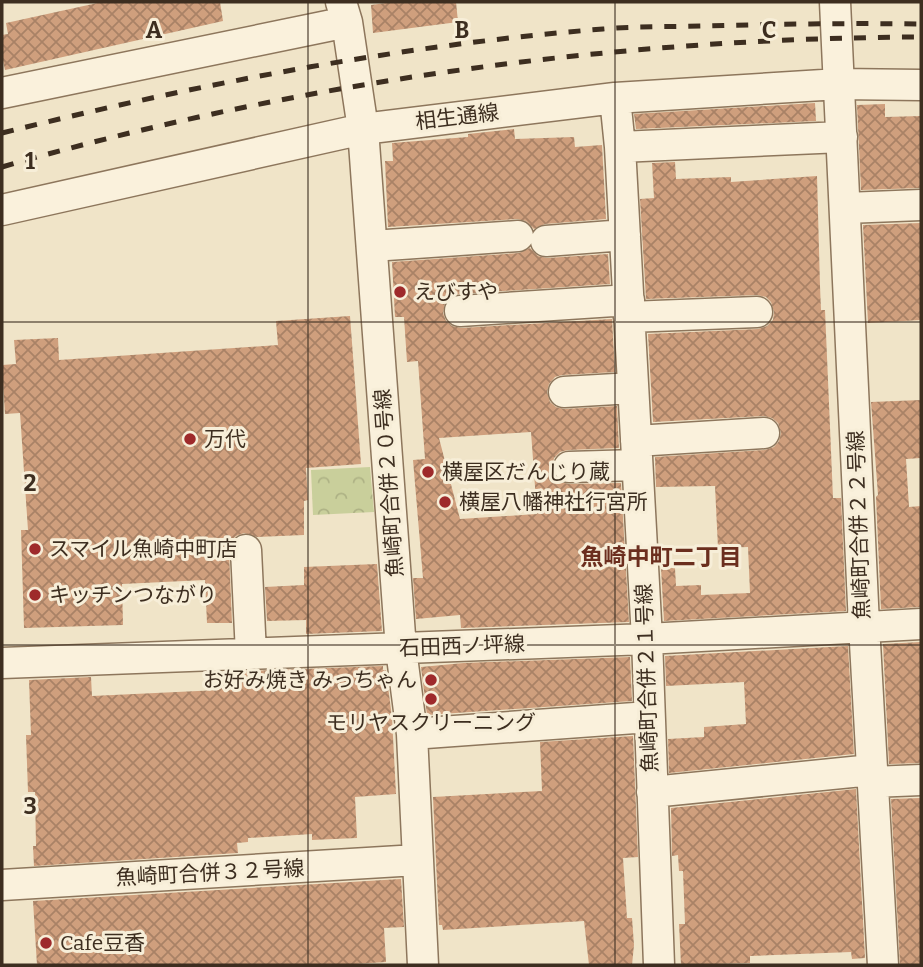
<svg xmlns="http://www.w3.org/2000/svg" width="923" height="967" font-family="Bitter,'Noto Sans JP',serif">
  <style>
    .park { fill: url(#park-crowns) }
    .building { fill: url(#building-cross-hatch); fill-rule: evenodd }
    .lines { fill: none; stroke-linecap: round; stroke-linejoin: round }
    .minor-casing { stroke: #8d765c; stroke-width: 33 }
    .minor { stroke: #faf1dc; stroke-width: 30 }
    .rail { stroke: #3d2e20; stroke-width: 5; stroke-dasharray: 12 12; stroke-linecap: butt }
    .grid { fill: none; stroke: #3d2e20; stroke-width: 2; stroke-opacity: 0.55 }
    .poi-dot { fill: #9e2a2b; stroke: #f7eed8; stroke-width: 2.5 }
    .labels { text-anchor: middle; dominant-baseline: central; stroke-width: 6; stroke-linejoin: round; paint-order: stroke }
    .street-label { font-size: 21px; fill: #3d2e20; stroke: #f7eed8 }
    .poi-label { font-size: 21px; fill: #3d2e20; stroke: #f7eed8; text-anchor: start }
    .neighbourhood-label { font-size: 23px; font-weight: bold; fill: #6b2e1e; stroke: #f7eed8 }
    .grid-label { font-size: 23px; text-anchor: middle; font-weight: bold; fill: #3d2e20; stroke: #f7eed8; stroke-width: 6; stroke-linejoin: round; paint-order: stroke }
  </style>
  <defs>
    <pattern id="park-crowns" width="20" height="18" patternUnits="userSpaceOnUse" patternTransform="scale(1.75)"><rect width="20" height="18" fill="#c9cf9b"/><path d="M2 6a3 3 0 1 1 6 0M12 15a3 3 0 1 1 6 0" fill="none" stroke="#aeb285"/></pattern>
    <pattern id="building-cross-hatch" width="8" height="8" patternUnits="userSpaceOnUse" patternTransform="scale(1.75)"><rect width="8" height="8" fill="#cf9f7d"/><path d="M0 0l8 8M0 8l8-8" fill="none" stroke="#a98266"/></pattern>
  </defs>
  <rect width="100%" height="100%" fill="#f0e4c8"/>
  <path class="park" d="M370 467 374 512 313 515 311 470Z"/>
  <path class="building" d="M102 2H220L223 21 5 70 2 56V35L8 34 6 23Z
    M393 2H456L458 22 373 33 371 5Z
    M815 103 816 121 636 129 634 114Z
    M885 104V117L921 116V188L861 190 857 105Z
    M514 129 515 139 574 137 575 147 602 145 606 219 545 224 534 229 526 221 517 219 388 227 385 161H393L392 143 468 137V134Z
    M675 162 676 179 731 177V182L817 176 820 286 821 310H825L833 498H841L846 611 664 621 661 568H675L676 586 701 585V595L750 593 748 547 718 548 715 486 656 487 655 457 765 450 774 447 779 441 781 433 778 423 772 418 764 416 653 422 648 334 758 329 767 326 773 320 774 312 771 302 766 297 757 295 646 299 640 199 654 198 652 163Z
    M921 223V320L868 323 863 225Z
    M530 248 538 256 547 258 608 254 610 284 459 294 451 296 445 303 443 313 446 321 452 326 461 328 612 319 615 372 562 375 555 377 549 384 547 392 550 402 556 407 564 409 617 406 619 448 568 450 560 452 554 458 552 468 554 476 560 482 569 484 621 483 629 622 461 628 460 615 416 619 413 578H423L413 460 425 459 418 361 407 362 404 317H395L392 262 519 253ZM531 432 537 514 460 519 439 438Z
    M350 316 361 464 306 468 308 500 304 501V535L257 537 244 533 236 536 231 541 229 551 232 623H207L205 580 122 584 123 625 24 628 21 530H28L20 413 5 414 2 368V365L16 364 14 340 58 338 59 360 278 345 276 321Z
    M921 400V458L906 459 909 507 921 506V607L881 609 876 497 878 495 871 402Z
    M377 564 382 631 306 634V620L267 621 265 587 304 585V567Z
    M921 642V763L889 764 883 644Z
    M848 646 854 754 669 773 668 739 704 737V727L746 724 744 682 666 686 665 656Z
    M630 657 632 701 427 715 421 667 464 663Z
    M383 666V670H386L392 718 396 794 355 797 357 838 312 840V834L248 838V842L237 843 238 853 34 866 33 846H36L35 792H28L26 735H31L29 680 91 677 92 696 219 690 218 672Z
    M633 736 638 857 623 858 627 918H632L634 945 632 965H589L584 921 443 930 442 925H439L433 797 542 791 540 742Z
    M856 789 865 958 852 959 851 952 750 956V963L681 965 679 924H685L683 871H679L678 855 672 856 671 808Z
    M921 798V965H900L891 799Z
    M401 879 404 927 384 928 386 962 340 965H37L33 901Z"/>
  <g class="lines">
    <g class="minor-casing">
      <path id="minor" d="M341 2 347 22 363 129 401 649 412 734 423 965
        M835 2 864 625 883 965
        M2 93 347 22
        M615 98 620 147 647 639 659 965
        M620 147 842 137
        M846 208 921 205
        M2 210 363 129 615 98 839 84 921 85
        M546 241 625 235
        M372 246 518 236
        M460 311 629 300
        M629 317 757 312
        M564 392 633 388
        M636 441 764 433
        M569 467 637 465
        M246 550 251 654
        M2 663 647 639 921 624
        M412 734 649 717
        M872 782 921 780
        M652 792 872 770
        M2 885 417 860"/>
    </g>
    <use href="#minor" class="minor"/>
    <path class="rail" d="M2 133C198 84 401 45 603 29 636 26 670 27 704 26 776 24 849 23 921 24
      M2 167C296 82 614 38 921 37"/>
  </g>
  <path class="grid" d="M308 2V965M615 2V965M2 322H921M2 645H921"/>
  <g class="poi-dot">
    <circle cx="400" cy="292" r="7"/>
    <circle cx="190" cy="439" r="7"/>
    <circle cx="428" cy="472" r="7"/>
    <circle cx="445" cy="502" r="7"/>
    <circle cx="35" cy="549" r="7"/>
    <circle cx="35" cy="595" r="7"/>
    <circle cx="431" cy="680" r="7"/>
    <circle cx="431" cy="699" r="7"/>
    <circle cx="46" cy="943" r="7"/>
  </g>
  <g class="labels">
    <g class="street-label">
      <text transform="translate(457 117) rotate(-7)">相生通線</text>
      <text transform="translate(389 483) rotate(-94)">魚崎町合併２０号線</text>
      <text transform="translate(859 525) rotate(-92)">魚崎町合併２２号線</text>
      <text transform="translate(462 646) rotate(-2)">石田西ノ坪線</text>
      <text transform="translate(647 678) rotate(-92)">魚崎町合併２１号線</text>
      <text transform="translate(210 873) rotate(-3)">魚崎町合併３２号線</text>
    </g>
    <g class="poi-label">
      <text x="414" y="292">えびすや</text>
      <text x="204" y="439">万代</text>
      <text x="442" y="472">横屋区だんじり蔵</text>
      <text x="459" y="502">横屋八幡神社行宮所</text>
      <text x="49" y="549">スマイル魚崎中町店</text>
      <text x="49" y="595">キッチンつながり</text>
      <text x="417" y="680" text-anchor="end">お好み焼き みっちゃん</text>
      <text x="431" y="723" text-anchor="middle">モリヤスクリーニング</text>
      <text x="60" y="943">Cafe豆香</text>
    </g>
    <g class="neighbourhood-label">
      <text x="661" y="557">魚崎中町二丁目</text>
    </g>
  </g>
  <g class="grid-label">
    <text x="154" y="38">A</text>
    <text x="462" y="38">B</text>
    <text x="769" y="38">C</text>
    <text x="30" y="169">1</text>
    <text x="30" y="491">2</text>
    <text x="30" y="814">3</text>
  </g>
  <rect width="923" height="967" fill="none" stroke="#3d2e20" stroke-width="7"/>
</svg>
